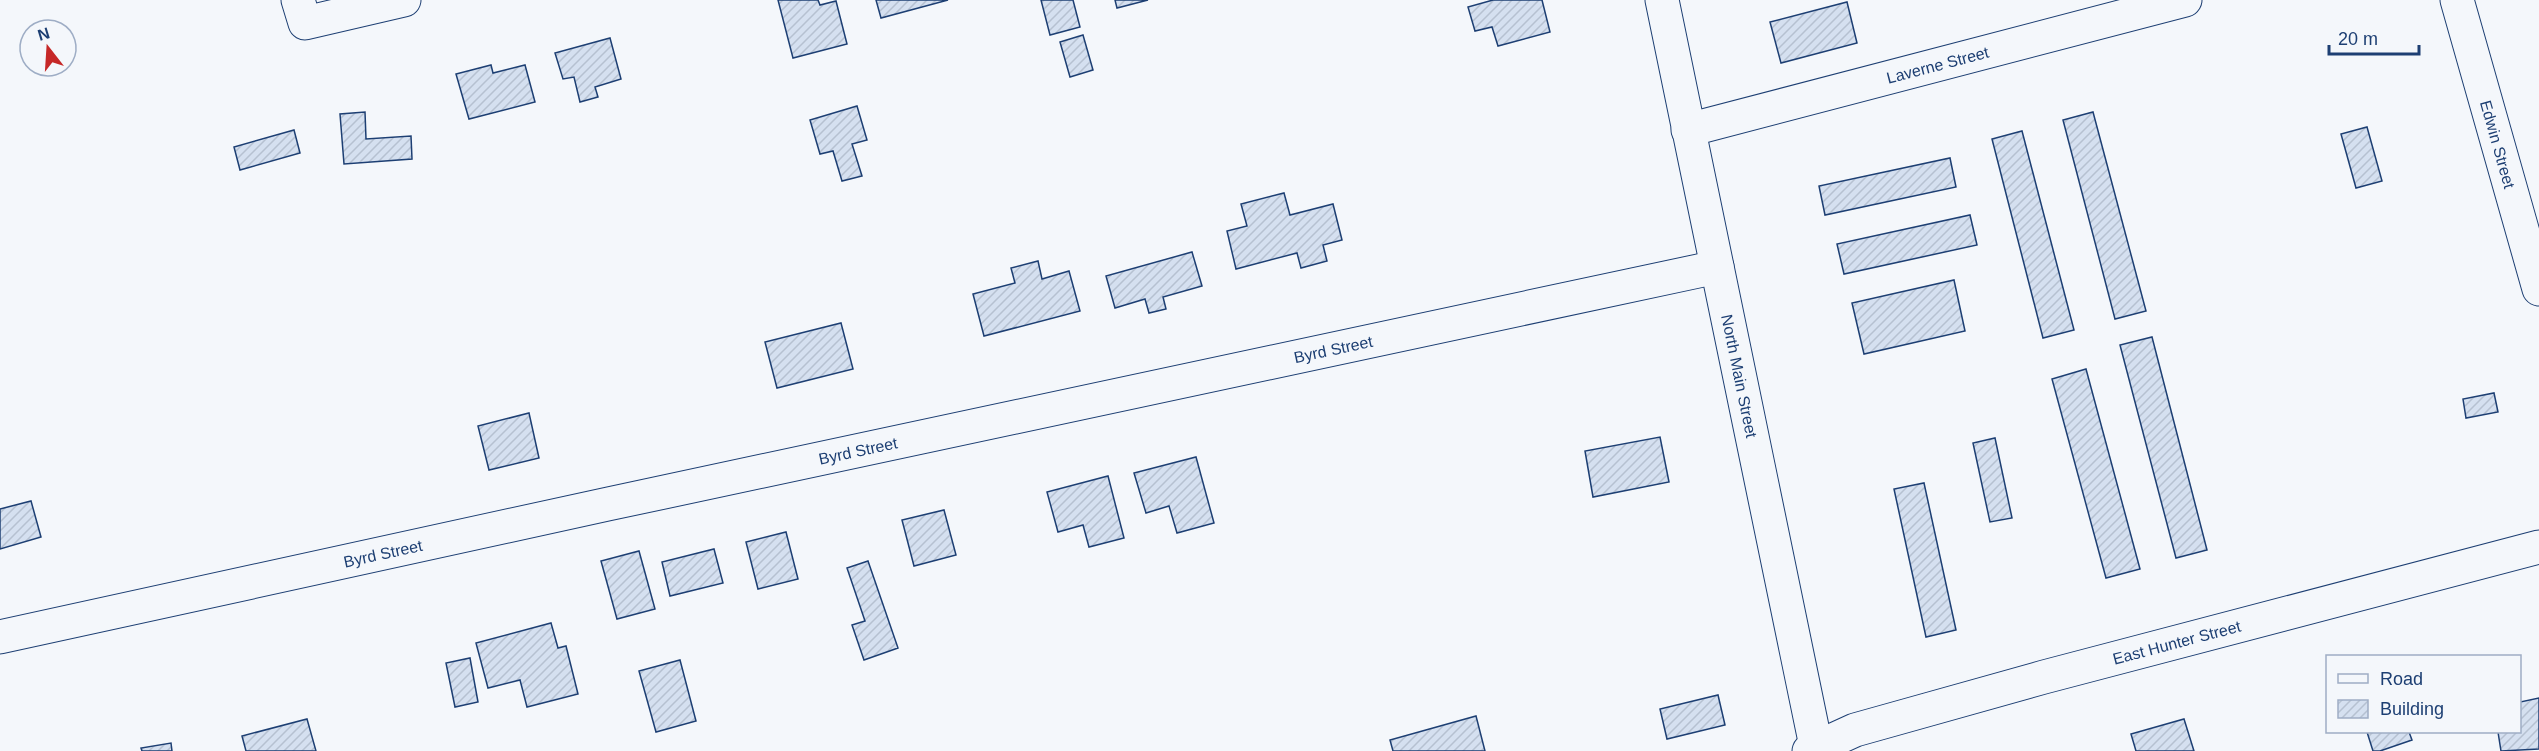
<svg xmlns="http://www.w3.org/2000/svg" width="2539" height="751" font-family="Arial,sans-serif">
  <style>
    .building { fill: url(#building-hatch); stroke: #1d3f73; stroke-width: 1.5 }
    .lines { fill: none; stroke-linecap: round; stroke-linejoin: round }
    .minor-casing { stroke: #1d3f73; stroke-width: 35 }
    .major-casing { stroke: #1d3f73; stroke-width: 35 }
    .minor { stroke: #f4f7fb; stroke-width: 33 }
    .major { stroke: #f4f7fb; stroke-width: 33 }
    .labels { text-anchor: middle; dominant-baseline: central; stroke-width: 4.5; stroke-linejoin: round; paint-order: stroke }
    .street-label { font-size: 16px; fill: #1d3f73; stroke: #f4f7fb }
  </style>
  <defs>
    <pattern id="building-hatch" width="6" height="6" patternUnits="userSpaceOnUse" patternTransform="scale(1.5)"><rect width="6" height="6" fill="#d5e0f0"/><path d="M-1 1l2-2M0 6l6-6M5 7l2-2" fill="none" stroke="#b6c1d1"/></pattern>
  </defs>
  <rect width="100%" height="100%" fill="#f4f7fb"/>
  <path class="building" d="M778 0H818L820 5 836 1 847 44 793 58Z
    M876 0H948L881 18Z
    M1041 0H1073L1080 27 1050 35Z
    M1115 0H1148L1117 8Z
    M1493 0H1542L1550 32 1498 46 1492 27 1475 31 1468 7Z
    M1847 2 1857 43 1781 63 1770 22Z
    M1083 35 1093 70 1070 77 1060 42Z
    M610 38 621 79 595 87 598 97 580 102 574 77 563 79 555 53Z
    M491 65 493 73 525 65 535 102 469 119 456 74Z
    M857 106 867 140 852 144 862 176 842 181 833 151 820 154 810 120Z
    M365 112 366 139 411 136 412 159 344 164 340 114Z
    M2093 112 2146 311 2115 319 2063 120Z
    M2367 127 2382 181 2356 188 2341 134Z
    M294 130 300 153 240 170 234 147Z
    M2022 131 2074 330 2043 338 1992 139Z
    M1950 158 1956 187 1825 215 1819 186Z
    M1284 193 1290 215 1333 204 1342 240 1323 245 1327 261 1301 268 1297 253 1236 269 1227 231 1247 226 1241 204Z
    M1970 215 1977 245 1844 274 1837 244Z
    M1192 252 1202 286 1163 297 1166 309 1149 313 1145 299 1115 308 1106 276Z
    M1038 261 1042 279 1069 271 1080 311 984 336 973 294 1015 283 1011 268Z
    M1954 280 1965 331 1864 354 1852 303Z
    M841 323 853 369 777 388 765 342Z
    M2152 337 2207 550 2176 558 2120 345Z
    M2086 369 2140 569 2106 578 2052 379Z
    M2494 393 2498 412 2466 418 2463 399Z
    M529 413 539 458 489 470 478 426Z
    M1660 437 1669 482 1593 497 1585 451Z
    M1995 438 2012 518 1990 522 1973 443Z
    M1196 457 1214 523 1177 533 1169 506 1146 513 1134 473Z
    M1108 476 1124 538 1089 547 1083 525 1058 532 1047 492Z
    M1924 483 1956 630 1926 637 1894 489Z
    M31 501 41 537 0 549V509Z
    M944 510 956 555 914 566 902 520Z
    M786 532 798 579 758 589 746 542Z
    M714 549 723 583 670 596 662 562Z
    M639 551 655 609 617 619 601 561Z
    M868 561 898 648 864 660 852 625 865 621 847 568Z
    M551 623 558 648 566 646 578 694 527 707 520 680 488 688 476 643Z
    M470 658 478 702 455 707 446 663Z
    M680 660 696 721 656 732 639 671Z
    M1718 695 1725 725 1667 739 1660 709Z
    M2539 698V749L2501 751 2498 732H2520V702Z
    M1476 716 1485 751H1393L1390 740Z
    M307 719 316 751H246L242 736Z
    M2184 719 2194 751H2136L2131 734Z
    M2367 732H2409L2412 740 2380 751H2373Z
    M171 743 172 751H142L141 748Z"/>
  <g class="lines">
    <g class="minor-casing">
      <g id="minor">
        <path d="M298 0 305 23 404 0"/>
        <path id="s1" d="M2457 0 2539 289"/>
        <path id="s2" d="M1688 130 2185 0"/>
        <path id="s3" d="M0 637 608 504 1717 267"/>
        <path id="s4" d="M1809 751 1855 730 2044 677 2539 547"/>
      </g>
    </g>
    <g class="major-casing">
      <g id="major">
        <path id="s5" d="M1662 0 1817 751"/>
      </g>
    </g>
    <use href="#minor" class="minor"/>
    <use href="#major" class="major"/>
  </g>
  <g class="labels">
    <g class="street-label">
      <text stroke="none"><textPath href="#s2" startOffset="258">Laverne Street</textPath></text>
      <text stroke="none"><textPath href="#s1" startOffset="150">Edwin Street</textPath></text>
      <text stroke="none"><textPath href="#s3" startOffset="1364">Byrd Street</textPath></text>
      <text stroke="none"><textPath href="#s5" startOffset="384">North Main Street</textPath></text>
      <text stroke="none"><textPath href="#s3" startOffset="878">Byrd Street</textPath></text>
      <text stroke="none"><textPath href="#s3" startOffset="392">Byrd Street</textPath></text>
      <text stroke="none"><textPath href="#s4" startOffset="384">East Hunter Street</textPath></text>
    </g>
  </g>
  <rect x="2326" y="655" width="195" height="78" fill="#f4f7fb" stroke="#9eadc5" stroke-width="1.5"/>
  <rect x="2338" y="674" width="30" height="9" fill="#f4f7fb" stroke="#9eadc5" stroke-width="1.5"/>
  <text x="2380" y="685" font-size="18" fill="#1d3f73">Road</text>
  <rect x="2338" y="700" width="30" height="18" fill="url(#building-hatch)" stroke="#9eadc5" stroke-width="1.5"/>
  <text x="2380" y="715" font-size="18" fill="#1d3f73">Building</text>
  <g transform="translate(48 48) rotate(343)"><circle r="28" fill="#f4f7fb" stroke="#9eadc5" stroke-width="1.5"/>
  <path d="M0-4.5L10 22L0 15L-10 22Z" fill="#c62828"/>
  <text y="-9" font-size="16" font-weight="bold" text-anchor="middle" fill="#1d3f73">N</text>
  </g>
  <path d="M2329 45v9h90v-9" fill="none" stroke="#1d3f73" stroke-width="3"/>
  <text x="2338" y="45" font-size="18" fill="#1d3f73" stroke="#f4f7fb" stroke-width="4.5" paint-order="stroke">20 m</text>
</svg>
